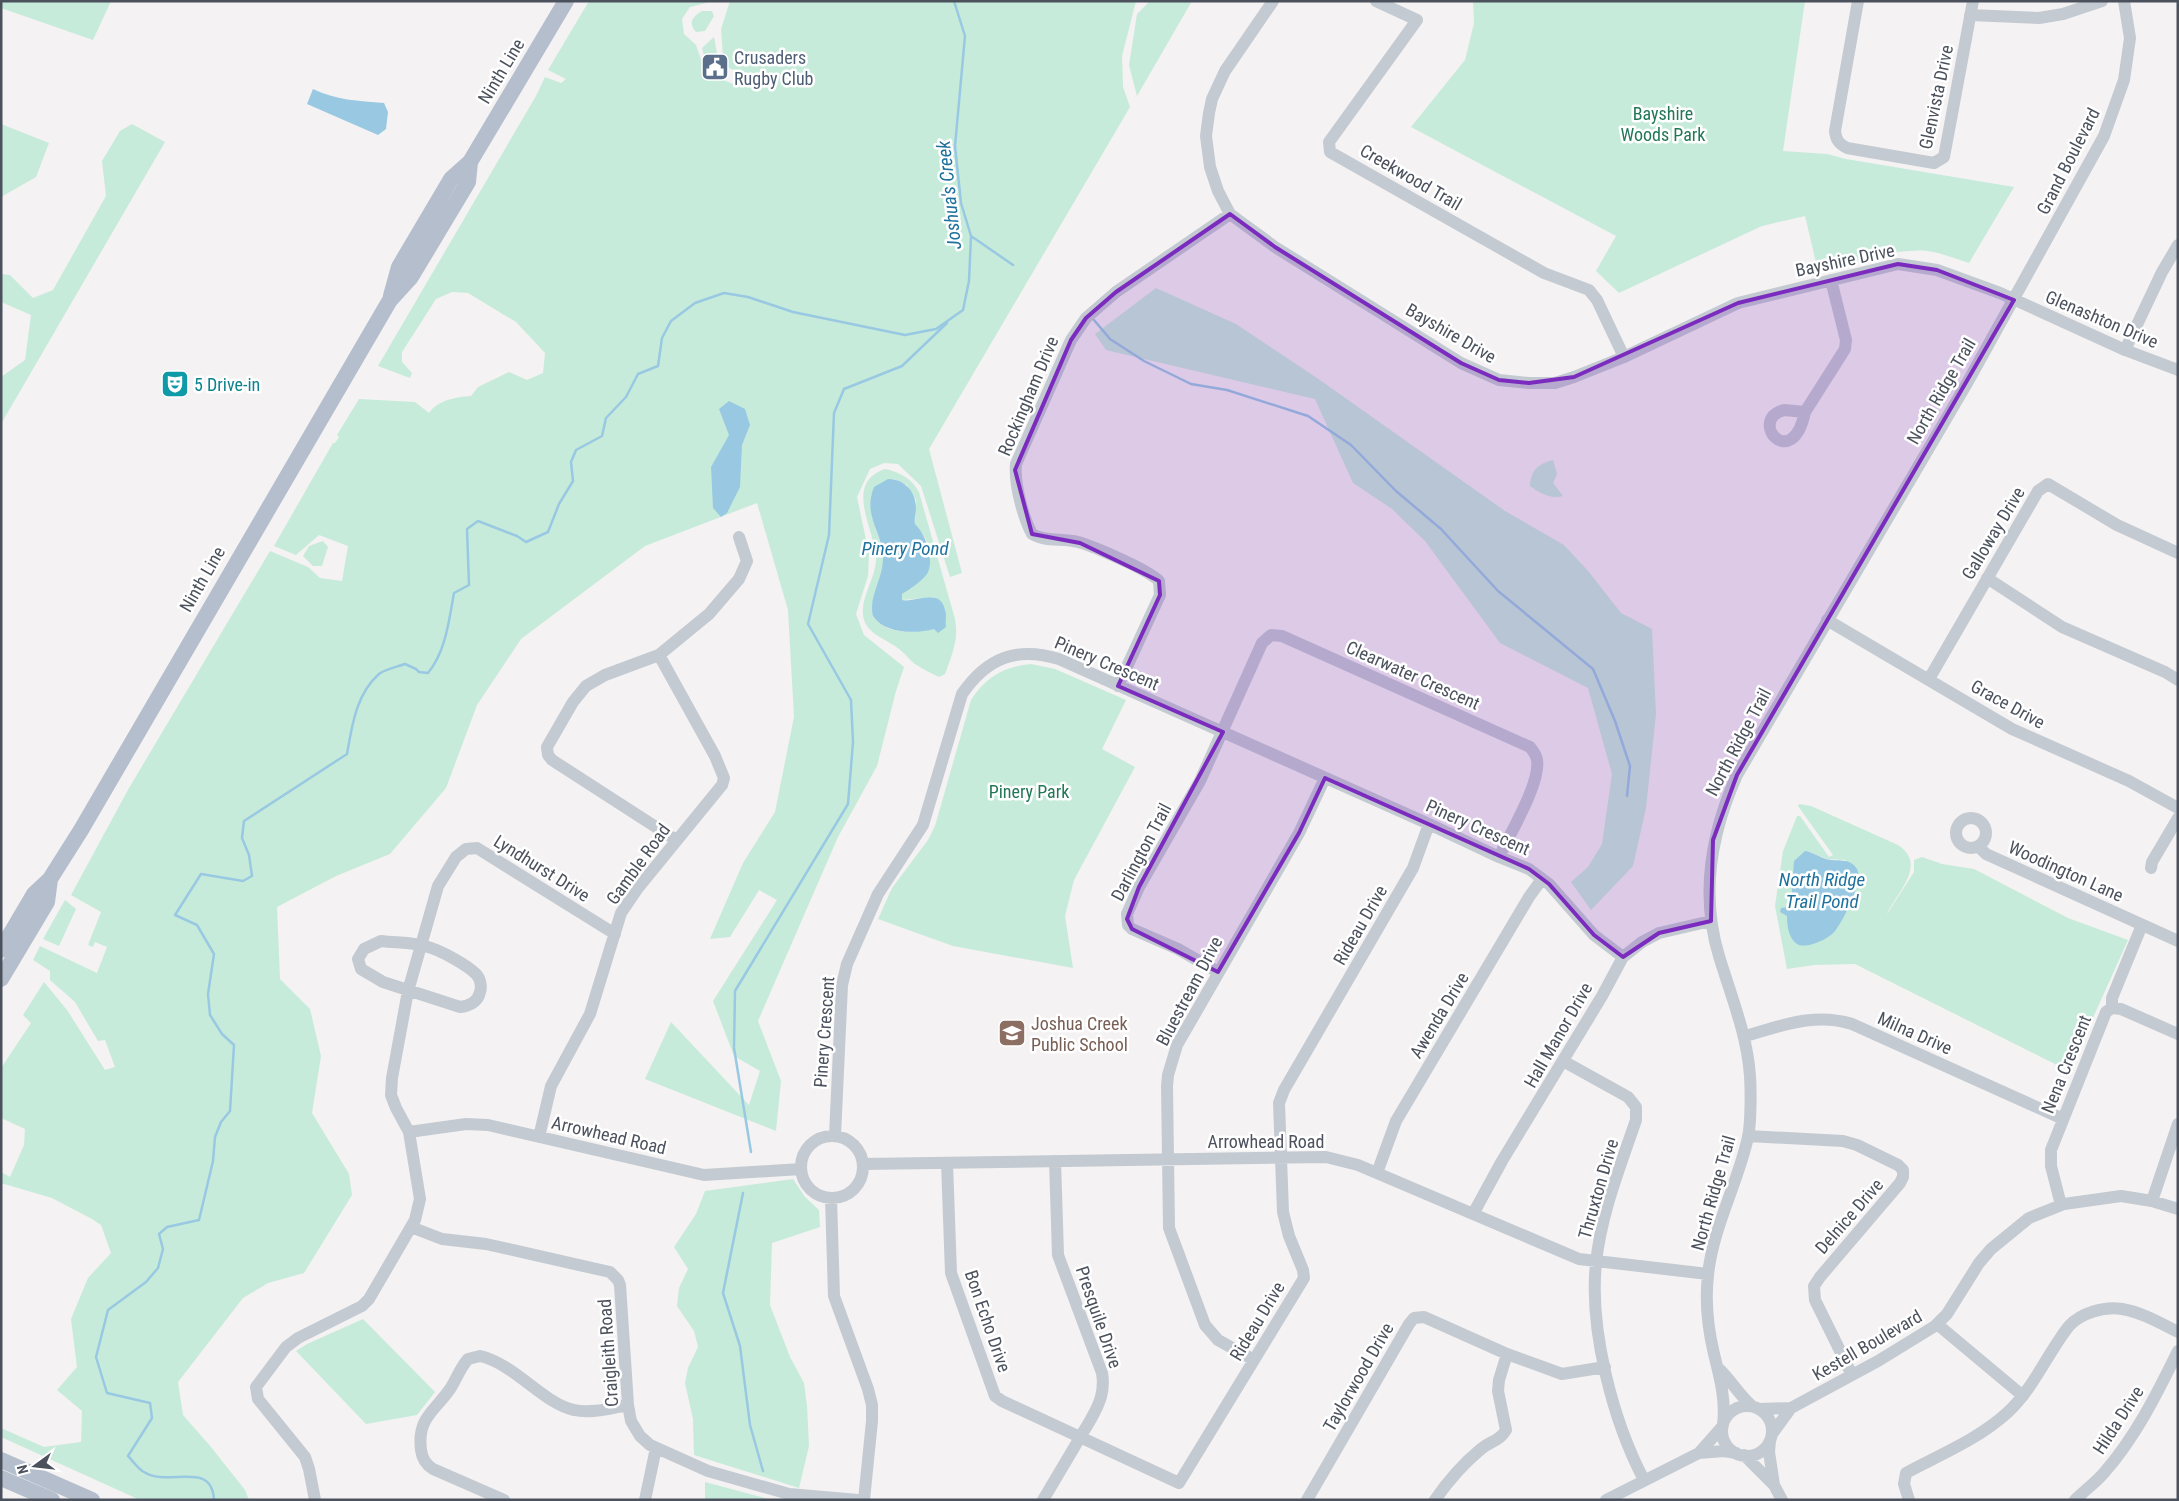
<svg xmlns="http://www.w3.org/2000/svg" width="2179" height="1501" font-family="'Roboto Condensed',sans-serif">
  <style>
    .green { fill: #c7ebda; fill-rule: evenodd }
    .water { fill: #99c9e2 }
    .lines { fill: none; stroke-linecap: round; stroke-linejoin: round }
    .stream { stroke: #99c9e2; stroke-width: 2.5 }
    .minor { stroke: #c4cad1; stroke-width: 12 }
    .major { stroke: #b5becc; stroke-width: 16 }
    .marked { fill: #7b2cbf; fill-opacity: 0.2; stroke: #7b2cbf; stroke-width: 4; stroke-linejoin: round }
    .labels { text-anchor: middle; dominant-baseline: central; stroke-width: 5; stroke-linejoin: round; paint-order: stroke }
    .service-label { font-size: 18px; fill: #4e5e75; stroke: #fff; text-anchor: start }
    .street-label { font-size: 18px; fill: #4c525d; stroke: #fff }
    .park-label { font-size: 18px; fill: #237759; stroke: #fff }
    .culture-label { font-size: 18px; fill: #0d838f; stroke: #fff; text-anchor: start }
    .education-label { font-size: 18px; fill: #785e54; stroke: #fff; text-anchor: start }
    .water-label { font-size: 19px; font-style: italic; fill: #1e719d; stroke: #fff }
  </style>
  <rect width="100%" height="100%" fill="#f4f2f2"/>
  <path class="green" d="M1 1H111L93 40 1 8Z
    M589 1H714L690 7 682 19 684 34 696 45 703 65 701 71 738 86 743 74 727 67V61L723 57 721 29 730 1H1136L1122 56 1123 87 1130 107 929 449 962 573 950 577 921 486 898 464 884 463 870 469 857 497 869 554 868 576 856 614 864 635 904 667 896 691 877 766 838 837 758 1021 781 1081 776 1131 645 1079 671 1022 749 1105 760 1071 734 1056 713 1001 777 900 759 890 730 937 710 939 743 863 775 812 794 717 788 610 757 503 645 546 521 639 477 705 446 788 390 854 336 876 277 907 280 979 310 1009 321 1056 312 1113 349 1174 352 1195 304 1273 268 1283 243 1298 178 1382 183 1415 211 1447 245 1490 249 1500H140L1 1437V1428L44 1447 81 1442 82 1411 57 1390 77 1367 71 1319 88 1278 111 1253 101 1225 92 1219 52 1198 1 1183V1172L10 1177 24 1145 25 1129 1 1118V1068L31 1023 23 1015 44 982 67 1010 105 1070 115 1067 105 1040 98 1041 75 1002 50 980V971L33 960 40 946 97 973 107 947 95 942 93 947 88 945 101 912 71 895 129 788 270 551 308 567 320 578 342 581 348 546 319 535 296 555 274 546 333 443H335L339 437 337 435 359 399 415 402 429 413C438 400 456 397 471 396L478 387 509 372 527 380 543 373 545 353 516 322 468 293 452 292 436 299 402 352V362L412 373 410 378 378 366 536 96 545 77 561 83 566 79 548 70Z
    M1150 1H1192L1137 96 1129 65 1137 14Z
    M1473 1H1805L1783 151 1827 154 1846 159 2014 187 1969 263C1956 259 1942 253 1928 251 1892 248 1853 263 1818 271L1805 216 1762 226 1619 293 1596 271 1616 236 1411 127 1465 60 1474 23Z
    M702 11H712L714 16 705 31 696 32C688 23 692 17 702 11Z
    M714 37 718 59 717 62 704 56 702 48Z
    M1 124 49 143 36 177 1 197Z
    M132 124 165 142 1 424V377L25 360 31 315 1 302V274L10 275 33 298 53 290 106 196 102 161 120 131Z
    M1156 288 1236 324 1317 378 1505 511 1564 545 1589 572 1621 613 1652 629 1656 714 1646 808 1633 866 1591 910 1571 882 1588 867 1602 844 1612 774 1588 688 1500 643 1425 541 1392 509 1353 483 1315 399 1106 350 1095 334Z
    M1553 460 1557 474 1553 483 1563 496C1550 499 1541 494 1530 486 1531 470 1538 464 1553 460Z
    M885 469C900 472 912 479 919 492L955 619C959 639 952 655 945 674L939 677C931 673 922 669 915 664 909 660 905 653 899 649 888 640 869 635 864 620 858 601 875 580 876 561 878 534 841 484 885 469ZM894 479 907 485 916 500 915 524 926 539 930 560 926 575 902 594V600L934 597C944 604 946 612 945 624 926 633 886 638 873 616 876 599 885 572 883 555 880 533 868 519 871 495Z
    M323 541 328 547 322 566H313L303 556 309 546Z
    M1031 664 1055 669 1126 700 1102 749 1135 767 1074 880 1065 916 1073 968 953 946 878 919 892 888 928 840 935 826 971 700C986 677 1003 667 1031 664Z
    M1799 804 1811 806 1898 845C1928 865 1897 892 1887 914L1914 872V860L1922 857 1942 864 1974 869 2068 918 2128 940 2069 1071 1855 964 1814 965 1787 969 1775 906 1783 851 1797 816H1800L1829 857 1833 855 1798 806ZM1810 852 1827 859 1846 860 1795 943C1778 911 1794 881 1810 852Z
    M65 900 76 909 59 946 43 939Z
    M793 1179 805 1197 819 1210 820 1227 772 1243 770 1305 790 1357 804 1383 807 1406 809 1446 799 1488 694 1455 693 1419 685 1383 688 1368 698 1347 694 1331 677 1306 679 1288 688 1269 674 1247 696 1214 705 1191Z
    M363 1319 435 1392 417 1415 366 1424 296 1351 307 1344Z
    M705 1482 772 1500H705Z"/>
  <path class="water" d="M313 89C336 100 358 101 384 103L388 112 386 129 378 135 307 104Z
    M729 401 745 409 750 425 742 445 740 487 727 513 721 517 713 508 711 467 729 435 719 409Z
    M888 479C905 479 916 492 916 508 916 514 914 518 915 524 926 534 935 561 927 574 921 582 910 589 902 594V600C916 603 940 587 945 610 947 616 945 621 946 627L938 633 934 629C916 634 884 634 873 616 868 597 883 579 883 559 883 532 862 516 874 487Z
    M1805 851C1813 852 1819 857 1826 859 1837 862 1850 857 1857 869 1864 880 1843 921 1835 931 1829 939 1805 950 1797 944 1788 938 1787 924 1787 916L1780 912 1781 908 1788 907 1791 900 1794 861Z"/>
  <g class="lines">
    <path class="stream" d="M971 236 1013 265
      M1094 320 1110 339 1144 361 1191 384 1227 390 1308 416 1351 445 1396 491 1441 529 1498 591 1593 669 1615 721 1630 766 1627 796
      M751 1152 734 1048 735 991 848 804 853 742 851 700 808 624 829 535 834 413 844 389 902 366 947 323
      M743 1193 723 1293 740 1346 750 1425 763 1471
      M214 1500C212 1459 168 1488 144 1472 138 1469 133 1461 128 1456L152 1418 150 1403 107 1393 96 1357 108 1310 146 1282 158 1268 163 1249 159 1234 167 1227 199 1220 213 1161 215 1137 221 1122 230 1111 234 1045 222 1034 210 1015 208 994 214 954 197 925 175 915 201 874 243 881 252 876 249 855 242 838 244 821 347 754C352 726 356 694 379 674 385 669 397 667 405 664L416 669 419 672 428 673C446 651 449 620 454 593L469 585 467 529 478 521 517 536 526 542 548 532 559 504 573 481 571 462 576 450 602 436 606 418 626 397 638 374 658 366 662 338 671 321 695 303 724 293 748 297 793 312 905 335 936 329 963 310 969 281 971 236 961 203 955 146 965 36 954 1"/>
    <path class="minor" d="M1273 1 1225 71 1212 99 1209 113 1206 136 1210 167 1218 191 1230 214 1275 247 1461 363 1499 380 1529 383H1555L1574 377 1624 357 1738 303 1898 264 1937 270 2000 293 2125 350 2178 370
      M1376 1 1417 20 1329 142 1330 152 1544 273 1589 290 1597 300 1624 357
      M1858 1 1835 131C1836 140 1839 144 1847 148L1934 163 1944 157 1973 1
      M1970 15 2039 18 2063 14 2102 1
      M2125 350 2162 272 2178 245
      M1784 410 1805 412C1792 474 1747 420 1784 410Z
      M1805 412 1845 349 1846 340 1831 280
      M1987 578 2062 627 2165 672 2178 680
      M1827 620 2012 729 2129 781 2178 808
      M1929 679 2038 491 2048 484 2117 525 2178 553
      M1118 686 1160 595 1159 581C1149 570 1093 546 1078 542 1063 538 1045 542 1032 534 1023 517 1014 483 1016 464L1071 340 1086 318 1116 292 1230 214
      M1956 833a15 15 0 1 1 30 0a15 15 0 1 1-30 0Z
      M676 840 552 760 548 755 547 747 573 702 586 686 605 675 659 655 709 614 739 579 747 561 739 537
      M1978 846 1986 854 2178 941
      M2151 868 2152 862 2178 818
      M381 941C396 943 414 942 428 947 440 950 467 965 476 974 480 978 482 986 480 992 478 1002 469 1006 460 1007L383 982 361 969 358 959 364 949Z
      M1218 972 1178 949 1132 929 1128 925 1127 914 1139 887 1200 781 1262 643 1271 635 1282 636 1530 747C1533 751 1536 754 1537 760 1541 783 1509 835 1499 857
      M2112 1008V998L2142 925
      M1745 1036C1781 1026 1815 1012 1852 1024L2063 1119
      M1563 1061 1628 1097 1636 1107V1120C1620 1167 1601 1214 1596 1263 1589 1330 1613 1421 1644 1480
      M409 1132 466 1124 488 1125 704 1175 801 1169
      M835 1136 842 985 847 964 878 894 923 825 962 694C987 658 1016 646 1059 659L1429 824 1499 857 1529 869 1549 884 1594 935 1623 957
      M1748 1136 1843 1141 1857 1145 1898 1165 1903 1170V1177L1900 1183 1820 1277 1814 1286 1815 1300 1852 1375
      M801 1167a31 31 0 1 1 62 0a31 31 0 1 1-62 0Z
      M539 1137 551 1086 590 1014 621 913 638 888 722 785 724 778 715 756 659 655
      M947 1163 951 1273 995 1396 1002 1401 1179 1483 1304 1278 1303 1270 1289 1236 1283 1212 1279 1103 1284 1090 1413 868 1429 824
      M863 1164 1326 1157 1358 1165 1579 1259 1708 1274
      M1377 1173 1396 1121 1529 897 1542 879
      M831 1198 834 1296 868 1389 872 1405V1421L864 1500
      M2152 1201 2178 1124
      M2061 1205 2051 1166V1150L2106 1012 2112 1008 2121 1009 2178 1034
      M1473 1214 1502 1161 1602 996 1623 957 1642 942 1659 933 1711 921
      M411 1227 442 1239 486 1244 610 1272 618 1280 620 1285 628 1405 631 1421 640 1436 650 1445 708 1471 789 1494 858 1500
      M1937 1324 2023 1396
      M1254 1360 1218 1340 1205 1325 1169 1228 1167 1086 1168 1075 1177 1045 1299 833 1325 778
      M1719 1369C1731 1380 1739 1395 1752 1406
      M1722 1431a25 25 0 1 1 50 0a25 25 0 1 1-50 0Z
      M1759 1409 1791 1408
      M1723 1425C1726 1400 1720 1378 1714 1354 1708 1329 1705 1301 1708 1275 1713 1227 1738 1183 1748 1137 1751 1123 1751 1091 1750 1076 1747 1034 1731 996 1719 956 1700 894 1711 833 1737 775L1966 385 2104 136 2124 80 2130 38 2124 1
      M1772 1434 1791 1408 1878 1361 1935 1326 1947 1314 1979 1263 1991 1249 2029 1218 2064 1204 2121 1196 2152 1201 2178 1209
      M1770 1441 1769 1452 1774 1485
      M1699 1453 1724 1451 1736 1453
      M1744 1455 1774 1485 1782 1500
      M315 1500 309 1469 305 1457 258 1399 256 1387 286 1347 298 1338 362 1306 369 1299 415 1220 420 1199 409 1132 396 1108 391 1095 392 1078 408 991 438 886 456 857 466 849 477 848 615 934
      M504 1500 433 1469C425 1464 422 1458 421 1450 417 1418 434 1412 450 1389 456 1380 460 1368 468 1359L480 1356C515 1364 544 1404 574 1410 591 1414 611 1408 628 1405
      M645 1500 656 1448
      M1043 1500 1091 1419C1100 1403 1105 1391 1102 1373L1058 1255 1055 1161
      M1307 1500 1409 1324 1414 1318 1424 1317 1507 1354 1562 1374 1605 1367
      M1435 1500C1448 1481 1464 1463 1481 1449 1490 1441 1500 1441 1506 1430L1498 1391 1499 1380 1507 1354
      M1606 1500 1699 1453 1722 1427
      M1909 1500 1904 1484 1906 1473C1941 1454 1977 1440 2007 1413 2034 1388 2047 1354 2069 1326 2081 1313 2104 1306 2122 1309 2141 1312 2160 1323 2178 1332
      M2075 1500C2084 1491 2095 1483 2103 1474 2135 1438 2157 1394 2178 1351"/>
    <path class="major" d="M391 296 399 267 451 179 470 162 566 1
      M1 950 34 894 50 879 81 830 390 300 411 277 468 182 470 162
      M1 979 47 902 50 879
      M1 1460 92 1500
      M1 1478 52 1500"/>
  </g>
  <path class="marked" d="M1230 214 1275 247 1461 363 1499 380 1529 383 1574 377 1738 303 1898 264 1937 270 2014 300 1737 775 1713 840 1711 921 1659 933 1623 957 1594 935 1549 884 1529 869 1325 778 1299 833 1218 972 1132 929 1127 919 1139 887 1223 732 1118 686 1160 595 1159 581 1080 543 1032 534 1015 470 1071 340 1086 318 1116 292Z"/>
  <defs>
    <g id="civic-square" transform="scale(1.4375)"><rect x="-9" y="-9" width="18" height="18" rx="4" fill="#5c6f8a" stroke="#fff"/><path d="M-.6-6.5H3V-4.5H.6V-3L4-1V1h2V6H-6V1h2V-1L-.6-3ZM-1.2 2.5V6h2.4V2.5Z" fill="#fff"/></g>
    <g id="theatre-square" transform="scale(1.4375)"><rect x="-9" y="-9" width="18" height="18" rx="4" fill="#0f9aa8" stroke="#fff"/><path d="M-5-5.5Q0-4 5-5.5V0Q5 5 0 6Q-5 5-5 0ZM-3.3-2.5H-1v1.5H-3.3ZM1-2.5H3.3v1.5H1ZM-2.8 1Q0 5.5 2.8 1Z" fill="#fff"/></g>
    <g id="school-square" transform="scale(1.4375)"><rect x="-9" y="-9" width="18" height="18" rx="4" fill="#8d6e63" stroke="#fff"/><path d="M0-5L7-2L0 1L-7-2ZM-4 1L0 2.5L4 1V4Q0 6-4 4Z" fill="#fff"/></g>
  </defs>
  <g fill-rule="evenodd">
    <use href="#civic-square" x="715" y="67"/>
    <use href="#theatre-square" x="175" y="384"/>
    <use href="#school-square" x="1012" y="1033"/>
  </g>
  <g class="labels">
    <g class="service-label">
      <text x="734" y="57">Crusaders<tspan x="734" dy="21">Rugby Club</tspan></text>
    </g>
    <g class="street-label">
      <text transform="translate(501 71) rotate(-59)">Ninth Line</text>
      <text transform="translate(1936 97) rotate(-78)">Glenvista Drive</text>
      <text transform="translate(2068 161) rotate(-63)">Grand Boulevard</text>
      <text transform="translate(1411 177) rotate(30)">Creekwood Trail</text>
      <text transform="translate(1845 260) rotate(-12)">Bayshire Drive</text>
      <text transform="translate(2102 319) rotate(23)">Glenashton Drive</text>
      <text transform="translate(1451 333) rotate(30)">Bayshire Drive</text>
      <text transform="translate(1941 391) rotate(-60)">North Ridge Trail</text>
      <text transform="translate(1028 396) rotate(-67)">Rockingham Drive</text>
      <text transform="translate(1993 533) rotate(-59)">Galloway Drive</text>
      <text transform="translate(202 579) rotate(-60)">Ninth Line</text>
      <text transform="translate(1107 663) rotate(23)">Pinery Crescent</text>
      <text transform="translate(1413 675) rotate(24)">Clearwater Crescent</text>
      <text transform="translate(2008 704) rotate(29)">Grace Drive</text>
      <text transform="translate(1738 742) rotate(-62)">North Ridge Trail</text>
      <text transform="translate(1478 827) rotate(24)">Pinery Crescent</text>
      <text transform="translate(1141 852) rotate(-62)">Darlington Trail</text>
      <text transform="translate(638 864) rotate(-54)">Gamble Road</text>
      <text transform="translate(542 868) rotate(32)">Lyndhurst Drive</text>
      <text transform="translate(2066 871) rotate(24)">Woodington Lane</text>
      <text transform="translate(1360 925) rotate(-60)">Rideau Drive</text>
      <text transform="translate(1189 991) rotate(-62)">Bluestream Drive</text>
      <text transform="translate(1439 1015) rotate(-59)">Awenda Drive</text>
      <text transform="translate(824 1032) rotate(-86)">Pinery Crescent</text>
      <text transform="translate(1915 1033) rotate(24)">Milna Drive</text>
      <text transform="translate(1558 1035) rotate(-60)">Hall Manor Drive</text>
      <text transform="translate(2066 1064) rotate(-68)">Nena Crescent</text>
      <text transform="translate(609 1135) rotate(13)">Arrowhead Road</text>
      <text x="1266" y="1141">Arrowhead Road</text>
      <text transform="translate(1598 1189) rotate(-74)">Thruxton Drive</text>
      <text transform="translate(1713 1193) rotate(-74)">North Ridge Trail</text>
      <text transform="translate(1849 1216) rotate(-49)">Delnice Drive</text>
      <text transform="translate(1099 1317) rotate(71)">Presquile Drive</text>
      <text transform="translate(988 1321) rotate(71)">Bon Echo Drive</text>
      <text transform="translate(1257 1321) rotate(-59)">Rideau Drive</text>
      <text transform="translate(1867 1345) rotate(-30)">Kestell Boulevard</text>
      <text transform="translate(608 1353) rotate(-94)">Craigleith Road</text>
      <text transform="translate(1358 1377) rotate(-60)">Taylorwood Drive</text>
      <text transform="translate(2118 1420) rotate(-57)">Hilda Drive</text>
    </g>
    <g class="park-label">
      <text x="1663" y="113">Bayshire<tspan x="1663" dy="21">Woods Park</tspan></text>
      <text x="1029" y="791">Pinery Park</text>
    </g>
    <g class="culture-label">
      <text x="194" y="384">5 Drive-in</text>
    </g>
    <g class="education-label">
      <text x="1031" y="1023">Joshua Creek<tspan x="1031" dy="21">Public School</tspan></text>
    </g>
    <g class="water-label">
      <text transform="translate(949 195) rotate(-96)">Joshua's Creek</text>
      <text x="905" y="548">Pinery Pond</text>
      <text x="1822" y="879">North Ridge<tspan x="1822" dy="22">Trail Pond</tspan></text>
    </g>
  </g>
  <rect width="2179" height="1501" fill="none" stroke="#4c525d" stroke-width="5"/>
  <g transform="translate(35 1466) rotate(255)" stroke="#ffffff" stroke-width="4" paint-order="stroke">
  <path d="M0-4L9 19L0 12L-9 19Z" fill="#4c525d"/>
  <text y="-8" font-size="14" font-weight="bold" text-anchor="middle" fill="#4c525d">N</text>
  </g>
</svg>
